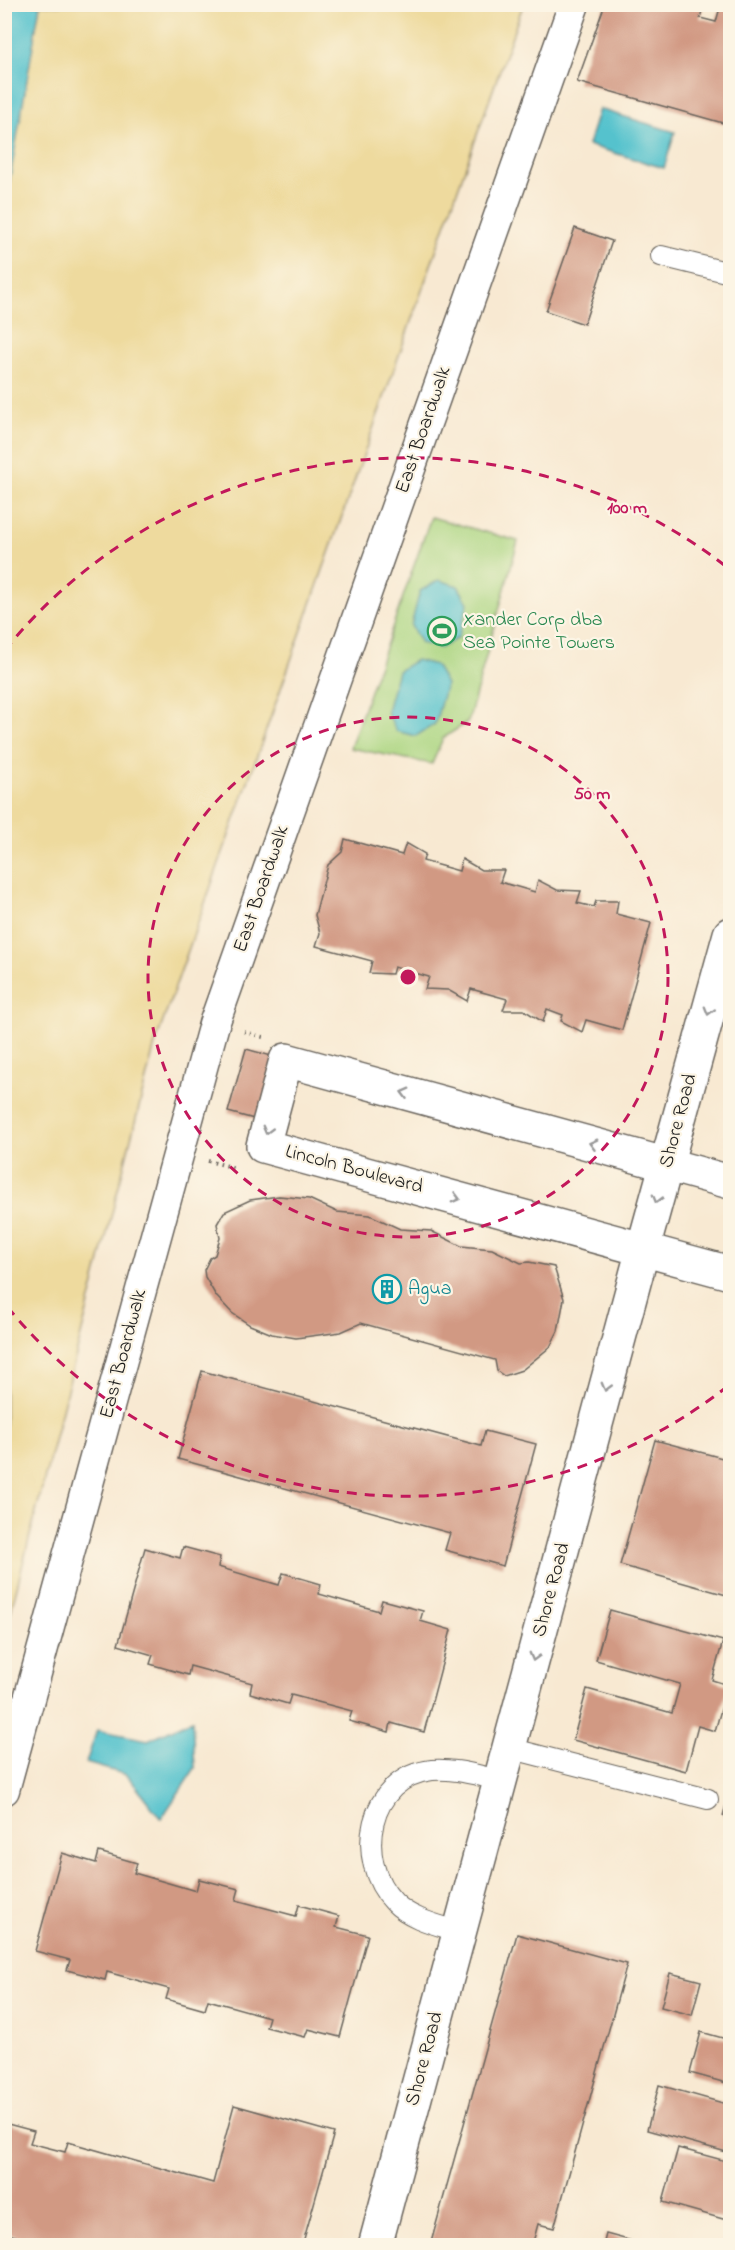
<svg xmlns="http://www.w3.org/2000/svg" width="735" height="2250" font-family="'Indie Flower',sans-serif">
  <style>
    .green { fill: #abd581; stroke: #64784e; stroke-width: 1.5 }
    .sand { fill: #eeda9e; stroke: #857b5d; stroke-width: 1.5 }
    .water { fill: #55c2cd; stroke: #386f74; stroke-width: 1.5 }
    .building { fill: #d19983 }
    .lines { fill: none; stroke-linecap: round; stroke-linejoin: round }
    .service-casing { stroke: #69645c; stroke-width: 22 }
    .pedestrian-casing { stroke: #69645c; stroke-width: 33 }
    .minor-casing { stroke: #69645c; stroke-width: 36 }
    .path { stroke: #69645c; stroke-width: 4; stroke-dasharray: 1.5 4.5; stroke-linecap: butt }
    .service { stroke: #fff; stroke-width: 20 }
    .pedestrian { stroke: #fff; stroke-width: 30 }
    .minor { stroke: #fff; stroke-width: 33 }
    .oneway { stroke: #999 }
    .ring { fill: none; stroke: #c2185b; stroke-width: 3; stroke-dasharray: 10 8 }
    .labels { text-anchor: middle; dominant-baseline: central; stroke-width: 4.5; stroke-linejoin: round; paint-order: stroke }
    .street-label { font-size: 20px; fill: #1c1c1c; stroke: #fcf5e5 }
    .leisure-label { font-size: 20px; fill: #27864d; stroke: #fcf5e5; text-anchor: start }
    .culture-label { font-size: 20px; fill: #0d838f; stroke: #fcf5e5; text-anchor: start }
    .centre { fill: #c2185b; stroke: #fcf5e5; stroke-width: 3 }
    .ring-label { font-size: 18px; text-anchor: middle; font-weight: bold; fill: #c2185b; stroke: #fcf5e5; stroke-width: 4.5; stroke-linejoin: round; paint-order: stroke }
  </style>
  <rect width="100%" height="100%" fill="#fcf5e5"/>
  <filter id="ink" filterUnits="userSpaceOnUse"><feTurbulence type="fractalNoise" baseFrequency=".0167" numOctaves="2"/><feDisplacementMap in="SourceGraphic" scale="12" xChannelSelector="R" yChannelSelector="G"/><feConvolveMatrix kernelMatrix="1 2 1 2 8 2 1 2 1" color-interpolation-filters="sRGB"/></filter>
  <filter id="wash" filterUnits="userSpaceOnUse"><feTurbulence type="fractalNoise" baseFrequency=".008" numOctaves="4" result="noise"/><feDisplacementMap in="SourceGraphic" scale="24" xChannelSelector="R" yChannelSelector="G"/><feGaussianBlur stdDeviation="1.35" result="paint"/><feColorMatrix in="noise" values="0 0 0 0 0 0 0 0 0 0 0 0 0 0 0 0 0 1.4 0 .05"/><feComposite in="paint" operator="in"/></filter>
  <g filter="url(#wash)">
    <rect width="100%" height="100%" fill="#f8e9d2"/>
    <path class="green" d="M431 517 518 541 468 722 443 738 432 764 350 748Z"/>
    <path class="sand" d="M40 5H523L155 1044 5 1634 4 207Z"/>
    <path class="water" d="M5 4 40 5 5 207 4 5Z
      M599 109 675 132 664 168 588 145Z
      M439 580 458 586 468 603 458 638 440 648 421 643 411 626 420 591Z
      M416 660 435 665 446 684 435 724 416 736 396 731 387 711 398 671Z
      M192 1720 195 1768 161 1819 127 1775 86 1763 97 1730 148 1740Z"/>
    <g id="blocks">
      <path class="building" d="M605 4H704L700 18 716 22 721 4H730V125L577 82Z
        M575 228 612 241 584 324 546 311Z
        M345 839 402 855 406 843 425 854 423 861 459 871 462 859 481 870H504L500 882 535 892 538 880 557 890 581 891 577 903 594 907 596 901H618L616 914 651 923 622 1030 586 1020 582 1032 561 1021 563 1015 547 1009 543 1022 524 1010H503L507 999 471 989 467 1001 448 990 425 989 429 977 394 967 392 974 369 973 372 961 316 946 320 933 315 915 328 865 342 852Z
        M246 1049 286 1060 269 1123 228 1112Z
        M279 1196 309 1199 337 1212 370 1215 400 1229 431 1231 461 1246 492 1249 521 1263 529 1262 554 1267 564 1299 558 1331 550 1347 522 1370 504 1376 497 1371 495 1360 361 1323 341 1332 296 1338 272 1334 250 1325 232 1313 216 1296 205 1277 204 1270 210 1258 215 1255 220 1238 217 1224 224 1212 250 1200Z
        M202 1371 481 1446 485 1431 536 1444 503 1566 445 1550 450 1533 178 1459Z
        M655 1440 730 1460V1596L620 1565Z
        M183 1547 220 1557 218 1567 279 1585 283 1573 321 1584 319 1594 379 1611 382 1600 423 1611 420 1621 451 1630 424 1732 391 1723 389 1732 349 1721 352 1711 291 1695 288 1704 250 1693 252 1683 190 1666 188 1675 150 1664 153 1655 118 1645 145 1548 180 1558Z
        M610 1610 723 1641 712 1680 728 1685 715 1731 698 1726 686 1771 573 1740 587 1689 672 1713 680 1684 596 1660Z
        M730 1790V1818L723 1816Z
        M99 1852 137 1863 134 1873 196 1891 199 1879 239 1889 236 1900 296 1916 299 1905 339 1916 336 1927 368 1935 340 2037 308 2029 305 2037 266 2027 269 2017 208 2000 205 2010 166 1999 169 1989 107 1972 105 1980 67 1970 70 1960 35 1951 62 1853 96 1863Z
        M517 1934 627 1964 554 2228 538 2224 532 2246H430Z
        M670 1973 701 1981 692 2015 661 2007Z
        M701 2032 730 2040V2084L690 2073Z
        M659 2085 730 2105V2153L647 2130Z
        M234 2105 334 2133 302 2246H39L40 2243 4 2233V2123L34 2131 30 2143 65 2152 68 2142 213 2183Z
        M678 2148 730 2162V2221L663 2202Z
        M606 2234 647 2245V2246H603Z"/>
    </g>
  </g>
  <g filter="url(#ink)">
    <use href="#blocks" fill-opacity="0" stroke="#69645c" stroke-width="1.5"/>
    <g class="lines">
      <g class="service-casing">
        <path id="service" d="M661 256 730 273
          M509 1748 708 1799
          M460 1932C438 1925 410 1919 394 1902 353 1860 368 1777 432 1770 454 1768 479 1776 500 1780"/>
      </g>
      <g class="pedestrian-casing">
        <path id="pedestrian" d="M4 1790 214 1024 574 4"/>
      </g>
      <g class="minor-casing">
        <path id="minor" d="M730 1182 286 1060 263 1146 730 1273
          M375 2246 643 1249 730 934"/>
      </g>
      <path class="path" d="M244 1032 263 1037
        M208 1161 236 1168"/>
      <use href="#service" class="service"/>
      <use href="#pedestrian" class="pedestrian"/>
      <use href="#minor" class="minor"/>
    </g>
    <defs><path id="oneway-chevron" d="M-2-3.5L2.5 0L-2 3.5" fill="none" stroke-width="1.6" stroke-linecap="round" stroke-linejoin="round" transform="scale(1.5)"/></defs>
    <g class="oneway">
      <use href="#oneway-chevron" transform="translate(709 1011) rotate(106)"/>
      <use href="#oneway-chevron" transform="translate(405 1093) rotate(-165)"/>
      <use href="#oneway-chevron" transform="translate(267 1130) rotate(105)"/>
      <use href="#oneway-chevron" transform="translate(593 1144) rotate(-165)"/>
      <use href="#oneway-chevron" transform="translate(456 1198) rotate(15)"/>
      <use href="#oneway-chevron" transform="translate(657 1199) rotate(106)"/>
      <use href="#oneway-chevron" transform="translate(606 1387) rotate(105)"/>
      <use href="#oneway-chevron" transform="translate(534 1657) rotate(105)"/>
    </g>
  </g>
  <g class="ring">
    <circle cx="408" cy="977" r="260"/>
    <path d="M728 1386A519 519 0 0 1 5 1304M5 650A519 519 0 0 1 728 568"/>
  </g>
  <defs>
    <g id="stadium-ring" transform="scale(1.5)"><circle r="9.5" fill="#fcf5e5" stroke="#2e9e5b" stroke-width="1.5"/><path d="M0-5a6.5 5 0 1 0 0 10a6.5 5 0 1 0 0-10ZM-3.5-1.8h7v3.6h-7Z" fill="#2e9e5b"/></g>
    <g id="building-ring" transform="scale(1.5)"><circle r="9.5" fill="#fcf5e5" stroke="#0f9aa8" stroke-width="1.5"/><path d="M-4-6H4V6H1V3H-1V6H-4ZM-2.5-4.3h1.7v1.8h-1.7ZM.8-4.3h1.7v1.8H.8ZM-2.5-1h1.7V.8h-1.7ZM.8-1h1.7V.8H.8Z" fill="#0f9aa8"/></g>
  </defs>
  <g fill-rule="evenodd">
    <use href="#stadium-ring" x="442" y="631"/>
    <use href="#building-ring" x="387" y="1289"/>
  </g>
  <g class="labels">
    <g class="street-label">
      <text transform="translate(424 430) rotate(-71)">East Boardwalk</text>
      <text transform="translate(262 889) rotate(-71)">East Boardwalk</text>
      <text transform="translate(679 1121) rotate(-75)">Shore Road</text>
      <text transform="translate(354 1170) rotate(15)">Lincoln Boulevard</text>
      <text transform="translate(124 1354) rotate(-75)">East Boardwalk</text>
      <text transform="translate(552 1590) rotate(-75)">Shore Road</text>
      <text transform="translate(425 2059) rotate(-75)">Shore Road</text>
    </g>
    <g class="leisure-label">
      <text x="463" y="620">Xander Corp dba<tspan x="463" dy="23">Sea Pointe Towers</tspan></text>
    </g>
    <g class="culture-label">
      <text x="408" y="1289">Agua</text>
    </g>
  </g>
  <circle cx="408" cy="977" r="9" class="centre"/>
  <g class="ring-label">
    <text x="627" y="513">100 m</text>
    <text x="592" y="799">50 m</text>
  </g>
  <rect width="735" height="2250" fill="none" stroke="#fcf5e5" stroke-width="24"/>
</svg>
